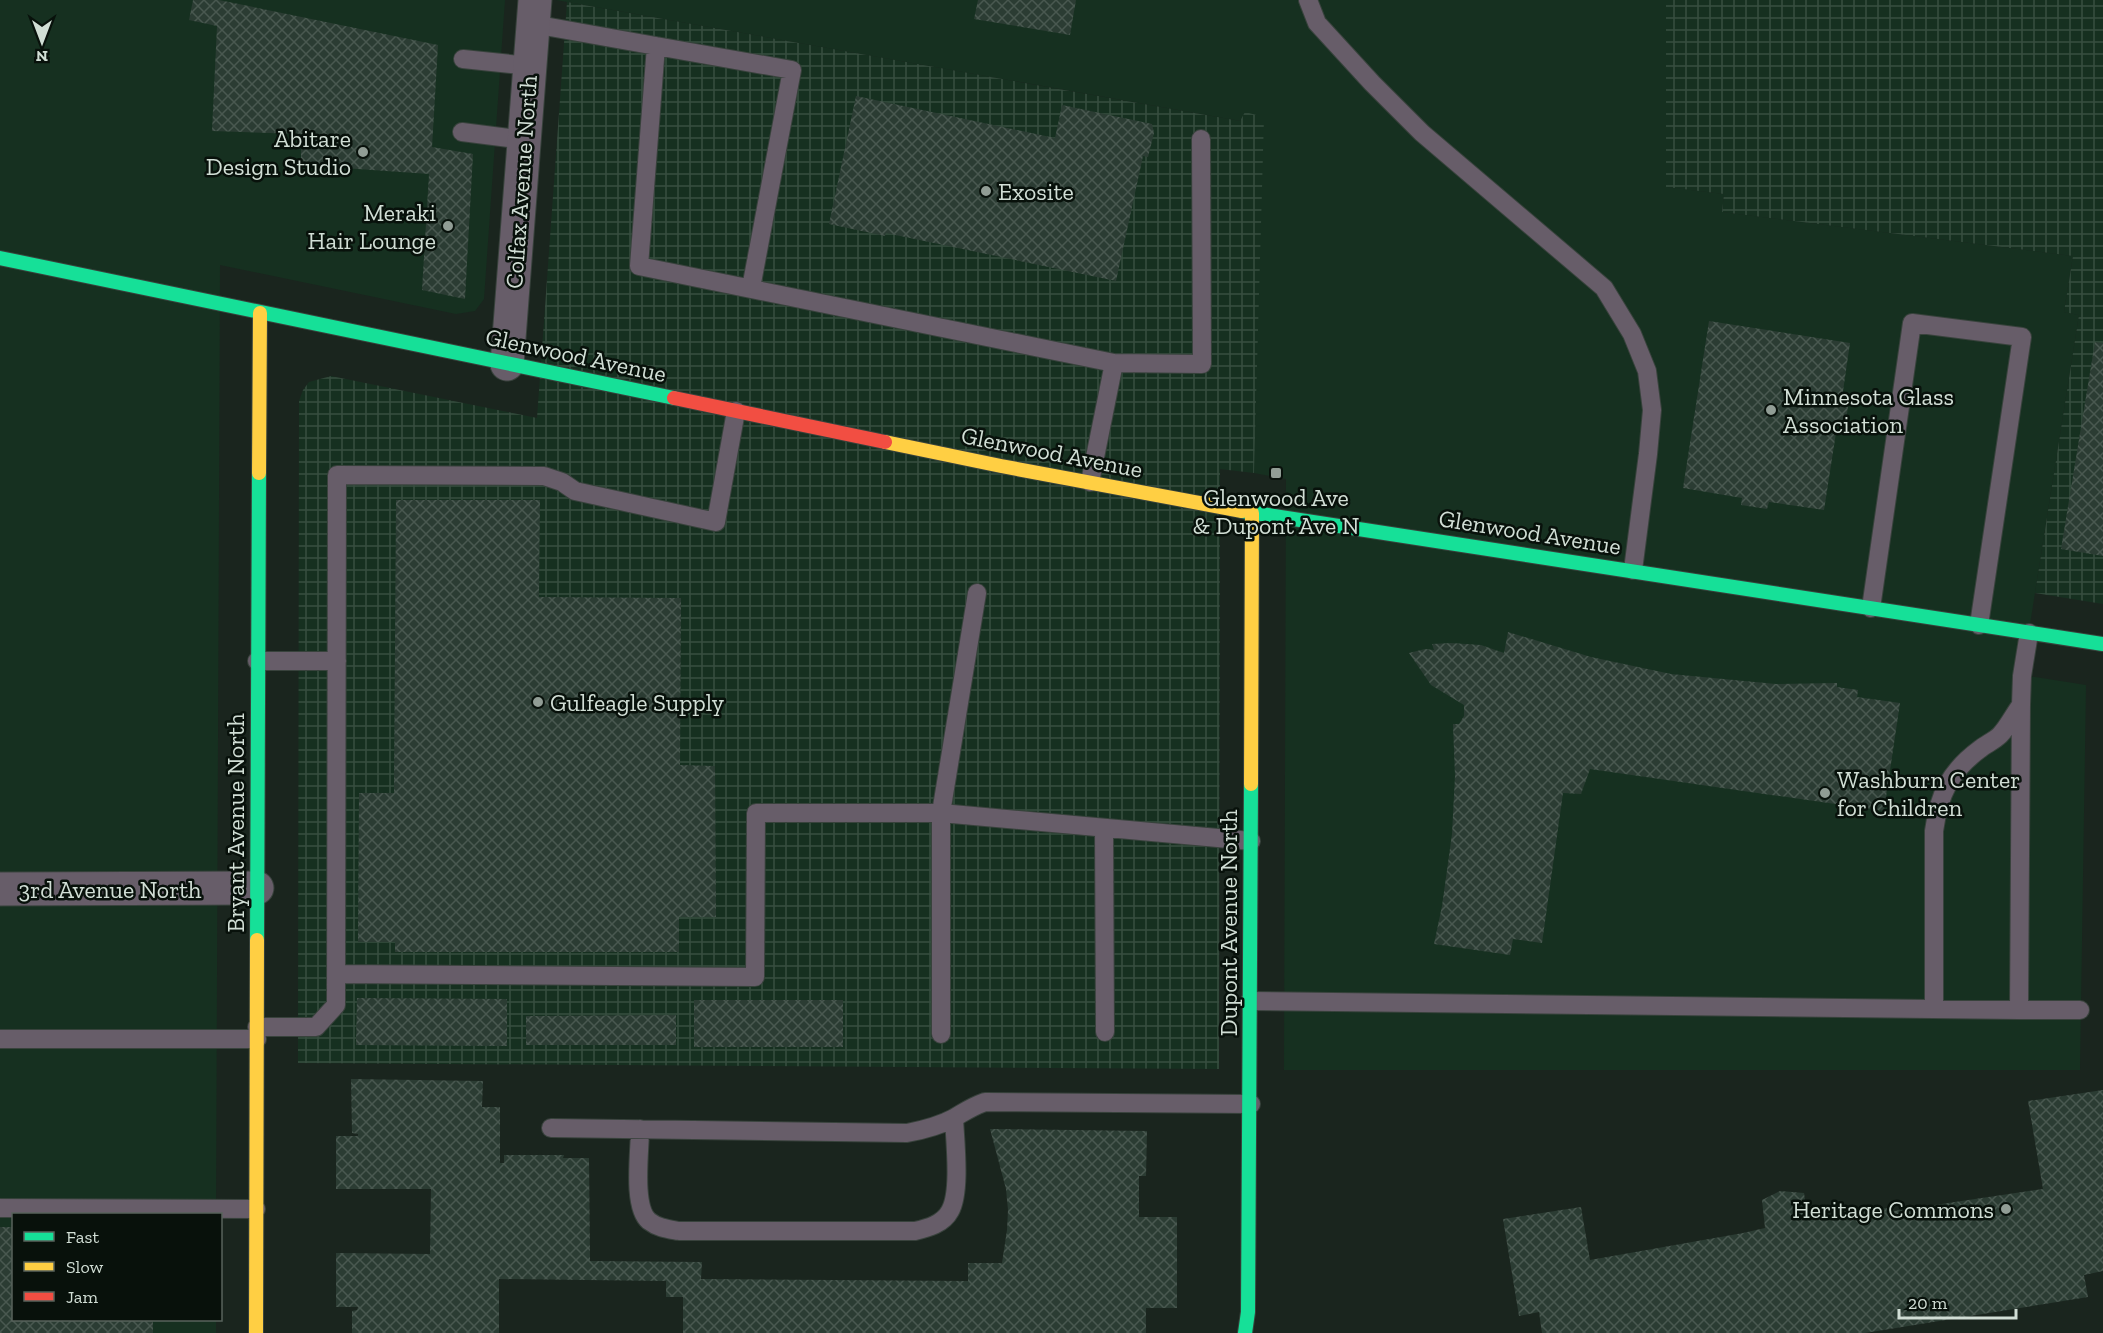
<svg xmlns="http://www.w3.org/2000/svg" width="2103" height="1333" font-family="'Zilla Slab',serif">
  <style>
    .built { fill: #163020 }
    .industrial { fill: url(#industrial-grid) }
    .building { fill: url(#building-cross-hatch) }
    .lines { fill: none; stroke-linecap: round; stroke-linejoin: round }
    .lane-casing { stroke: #38423c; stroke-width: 20 }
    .street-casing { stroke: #38423c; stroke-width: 35 }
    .fast-casing { stroke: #38423c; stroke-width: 16 }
    .slow-casing { stroke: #38423c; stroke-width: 16 }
    .jam-casing { stroke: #38423c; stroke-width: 16 }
    .lane { stroke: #675d69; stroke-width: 18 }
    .street { stroke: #675d69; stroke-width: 33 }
    .fast { stroke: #16e098; stroke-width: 14 }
    .slow { stroke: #ffcf43; stroke-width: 14 }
    .jam { stroke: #f24e42; stroke-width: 14 }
    .poi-dot { fill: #919d95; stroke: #08110b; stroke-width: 2 }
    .labels { text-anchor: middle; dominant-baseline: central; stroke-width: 5; stroke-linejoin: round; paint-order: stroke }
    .poi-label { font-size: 24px; fill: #d1ded5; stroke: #08110b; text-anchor: start }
    .street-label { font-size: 24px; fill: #d1ded5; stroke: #08110b }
  </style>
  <defs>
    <pattern id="industrial-grid" width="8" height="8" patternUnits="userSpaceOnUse" patternTransform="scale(1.5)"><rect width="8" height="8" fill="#163020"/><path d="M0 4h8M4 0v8" fill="none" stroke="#374e40"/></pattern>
    <pattern id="building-cross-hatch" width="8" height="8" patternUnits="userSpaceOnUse" patternTransform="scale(1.5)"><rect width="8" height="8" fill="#2b3c33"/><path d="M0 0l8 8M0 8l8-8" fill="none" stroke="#495850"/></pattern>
  </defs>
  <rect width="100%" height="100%" fill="#1a251e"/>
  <path class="built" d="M0 0H505L484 299 475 311 456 314 220 265 216 1214H14V1320H216V1333H0Z
    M556 0H1666L1667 187 1724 194 1722 212 2073 256 2064 312 2079 315 2022 675 2086 685 2080 1070H1284L1286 479 1254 473 1245 113 1240 121Z"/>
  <path class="industrial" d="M1666 0H2103V604L2035 593 2079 315 2064 312 2073 256 1722 212 1724 194 1666 187Z
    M567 2 1240 121 1245 112 1264 117 1254 473 1220 469 1219 1069 298 1063 299 401 303 390 309 382 331 376 537 418Z"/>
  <path class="building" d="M193 0H219L438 45 432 147 473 154 465 299 422 290 429 174 301 165V134L212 131 217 26 189 20Z
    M978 0H1076L1070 35 974 19Z
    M856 96 1055 138 1062 105 1152 124 1154 133 1148 157 1143 156 1116 281 886 233 885 236 829 224Z
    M1709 321 1850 343 1842 398 1849 399 1846 421 1838 420 1824 510 1769 502 1767 509 1741 505 1742 498 1683 488Z
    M2095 342 2103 343V556L2061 549Z
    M396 500H540L539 597 681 598 680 765 715 766 716 917H679V952H395V942H358L359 793H394Z
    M1508 632 1591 657 1671 674 1776 684 1837 683V687L1858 690 1857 697 1900 703 1884 811 1590 769 1581 794 1563 793 1542 943 1513 939 1510 955 1434 944 1442 906 1452 834 1455 776 1453 724H1459L1464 716V705L1431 685 1409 653 1425 649 1434 650 1432 644 1451 643 1481 645 1504 653Z
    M357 998 507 999V1046L356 1045Z
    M694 1000H843V1047H694Z
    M676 1015V1045H526V1016Z
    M351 1079 483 1081 482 1107H500V1163H504V1155H564L563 1158H589L590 1261 702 1262 701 1279 968 1281V1263H1002L1007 1230 1008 1210 1006 1189 990 1129 1147 1131 1146 1176H1139V1217H1177V1308H1146V1333H683V1297H666V1281L499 1279V1333H352V1311L357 1310 358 1307H336V1253L430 1254 431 1189H336V1136H358V1134L352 1133Z
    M2103 1090V1271L2084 1275 2088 1297 1865 1333H1542L1539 1312 1519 1316 1503 1219 1581 1207 1590 1260 1743 1233 1765 1228 1762 1200 1780 1191 1804 1193 1808 1220 1893 1207 1894 1211 2043 1189 2028 1101Z
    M0 1227H14V1320H153V1333H0Z"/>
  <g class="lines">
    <g class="lane-casing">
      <path id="lane" d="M1308 0 1317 23 1372 83 1422 133 1604 288 1632 334 1647 371 1652 410 1648 454 1633 570
        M533 24 656 46 639 266 1114 363 1090 482
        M656 46 792 70 751 288
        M463 59 530 66
        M462 132 525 140
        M1114 363 1202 364 1201 139
        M977 593 941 813 1251 841
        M1871 608 1912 323 2022 337 1979 625
        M257 661H337
        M1104 828 1105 1032
        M337 974 755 977 756 813H941V1034
        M1250 1001 2019 1010 2021 705 2022 676 2029 633
        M1934 1008V831C1939 794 1950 771 1980 749 1986 744 1994 741 2000 735 2008 727 2014 714 2021 705
        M2019 1010H2080
        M257 1027H316L336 1005 337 475 544 476 562 482 575 491 716 522 736 411
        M0 1039H257
        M551 1128 907 1133C923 1130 939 1126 954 1118 966 1111 971 1107 985 1102L1251 1104
        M640 1129C640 1151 632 1207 649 1221 658 1228 668 1229 679 1231H915C928 1228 943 1224 950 1211 961 1192 955 1141 954 1118
        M0 1208 256 1209"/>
    </g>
    <g class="street-casing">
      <path id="street" d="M507 364 535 0
        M0 889 257 888"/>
    </g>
    <g class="fast-casing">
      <path id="fast" d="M0 258 674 398
        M1242 511 2103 644
        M257 940 259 473
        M1245 1333 1248 1312 1251 784"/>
    </g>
    <g class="slow-casing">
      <path id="slow" d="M885 442 1001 466 1242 511
        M259 473 260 313
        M1251 784 1252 513
        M256 1333 257 940"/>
    </g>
    <g class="jam-casing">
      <path id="jam" d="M674 398 885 442"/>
    </g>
    <use href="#lane" class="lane"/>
    <use href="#street" class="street"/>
    <use href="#fast" class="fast"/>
    <use href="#slow" class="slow"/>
    <use href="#jam" class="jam"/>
  </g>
  <g class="poi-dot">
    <circle cx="363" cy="152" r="6"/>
    <circle cx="986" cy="191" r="6"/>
    <circle cx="448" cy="226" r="6"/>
    <circle cx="1771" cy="410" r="6"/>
    <rect x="1270" y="467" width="12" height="12" rx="3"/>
    <circle cx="538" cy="702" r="6"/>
    <circle cx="1825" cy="793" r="6"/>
    <circle cx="2006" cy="1209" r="6"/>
  </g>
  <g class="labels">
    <g class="poi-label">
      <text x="351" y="138" text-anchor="end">Abitare<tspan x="351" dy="28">Design Studio</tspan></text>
      <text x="998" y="191">Exosite</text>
      <text x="436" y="212" text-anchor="end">Meraki<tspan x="436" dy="28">Hair Lounge</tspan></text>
      <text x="1783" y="396">Minnesota Glass<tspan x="1783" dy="28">Association</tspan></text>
      <text x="1276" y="497" text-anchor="middle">Glenwood Ave<tspan x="1276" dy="28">&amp; Dupont Ave N</tspan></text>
      <text x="550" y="702">Gulfeagle Supply</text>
      <text x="1837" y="779">Washburn Center<tspan x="1837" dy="28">for Children</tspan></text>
      <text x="1994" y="1209" text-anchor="end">Heritage Commons</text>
    </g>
    <g class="street-label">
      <text transform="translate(521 182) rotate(-86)">Colfax Avenue North</text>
      <text transform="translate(576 355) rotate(12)">Glenwood Avenue</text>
      <text transform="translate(1052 452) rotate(11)">Glenwood Avenue</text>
      <text transform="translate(1530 532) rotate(9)">Glenwood Avenue</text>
      <text transform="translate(235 823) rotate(-90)">Bryant Avenue North</text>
      <text x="110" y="889">3rd Avenue North</text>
      <text transform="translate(1228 923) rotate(-90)">Dupont Avenue North</text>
    </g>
  </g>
  <rect x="12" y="1213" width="210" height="108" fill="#08110b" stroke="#58635c" stroke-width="1.5"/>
  <rect x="24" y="1232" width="30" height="9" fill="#16e098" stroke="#58635c" stroke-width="1.5"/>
  <text x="66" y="1243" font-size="18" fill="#d1ded5">Fast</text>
  <rect x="24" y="1262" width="30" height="9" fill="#ffcf43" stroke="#58635c" stroke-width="1.5"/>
  <text x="66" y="1273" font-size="18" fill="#d1ded5">Slow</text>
  <rect x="24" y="1292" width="30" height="9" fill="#f24e42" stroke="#58635c" stroke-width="1.5"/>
  <text x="66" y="1303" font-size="18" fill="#d1ded5">Jam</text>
  <g transform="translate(42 42) rotate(180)" stroke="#08110b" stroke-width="4.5" paint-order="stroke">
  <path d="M0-4.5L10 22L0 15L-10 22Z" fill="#d1ded5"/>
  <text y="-9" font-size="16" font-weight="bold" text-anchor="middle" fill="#d1ded5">N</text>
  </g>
  <path d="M1899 1309v9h117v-9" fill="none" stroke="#d1ded5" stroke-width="3"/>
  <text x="1908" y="1309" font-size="18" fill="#d1ded5" stroke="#08110b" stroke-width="4.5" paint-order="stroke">20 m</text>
</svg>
